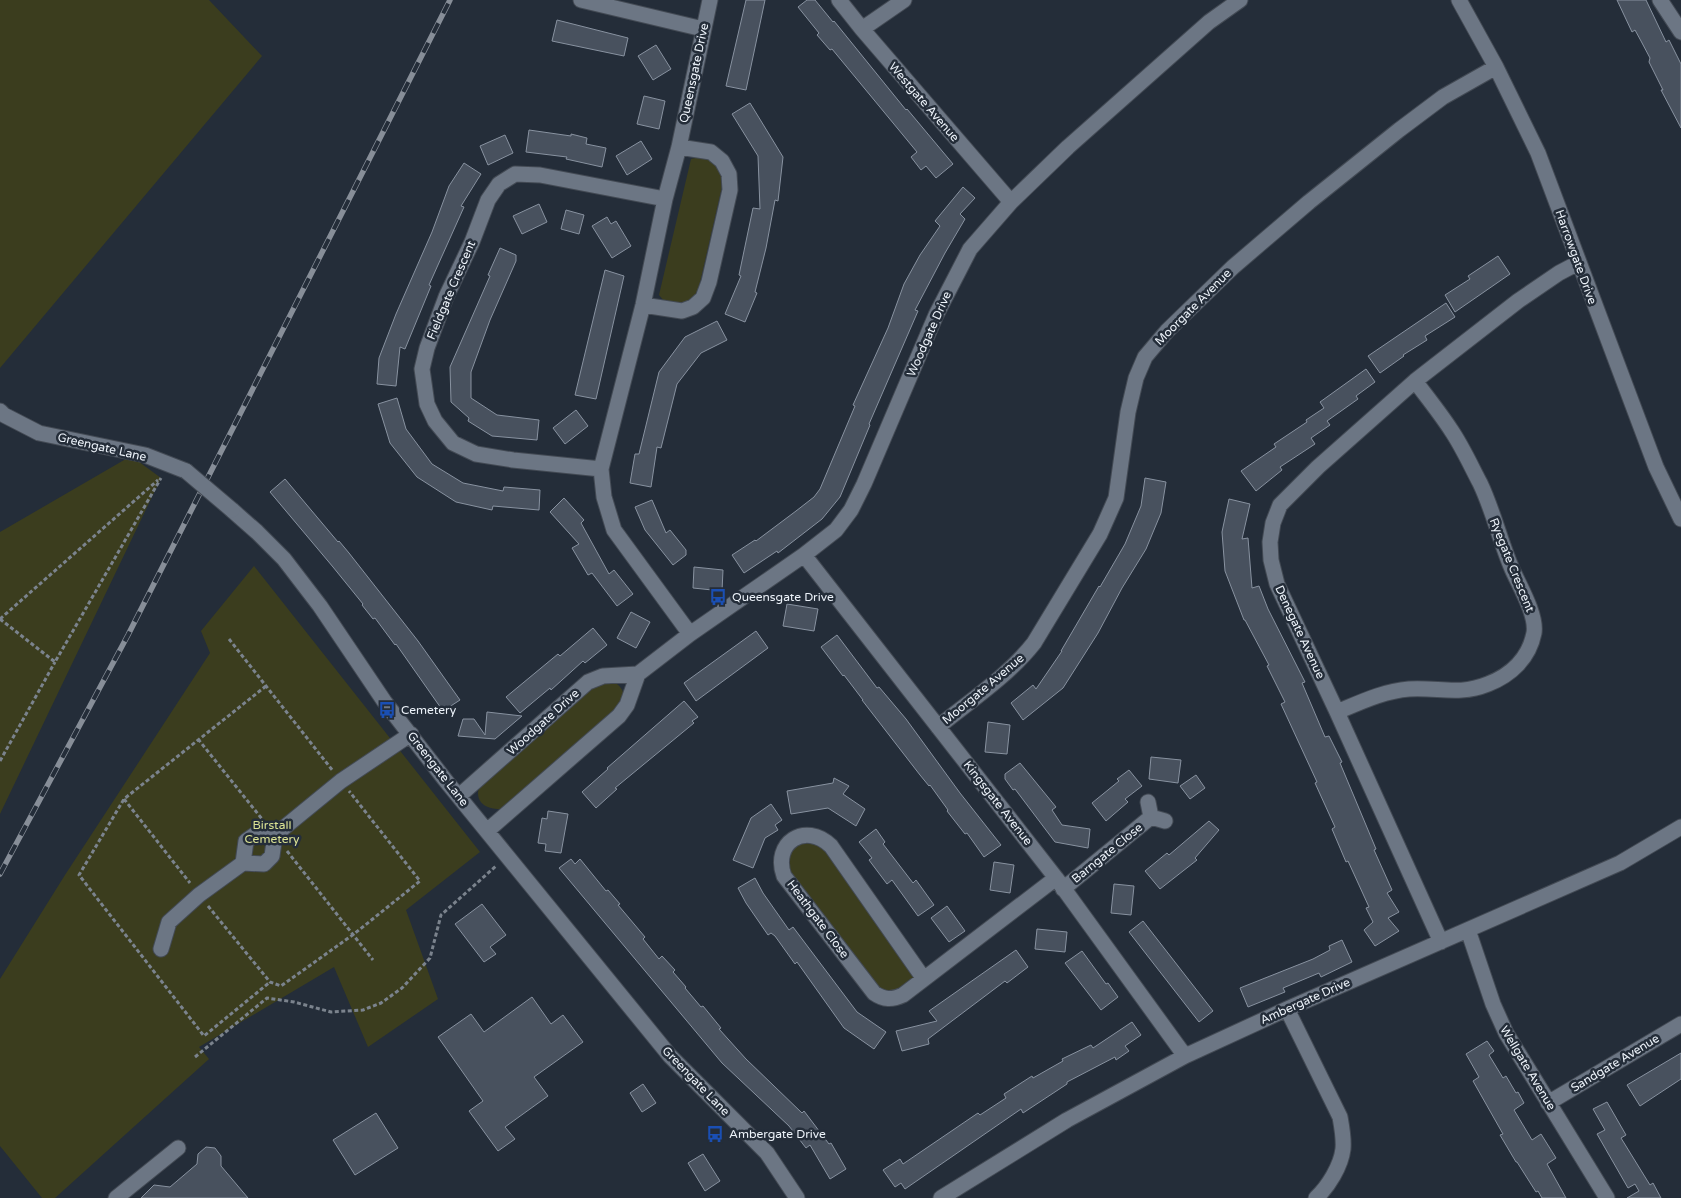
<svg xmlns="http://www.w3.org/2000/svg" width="1681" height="1198" font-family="'Varela Round',sans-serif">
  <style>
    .green { fill: #3b3d1e }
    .building { fill: #48515e; stroke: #8892a0 }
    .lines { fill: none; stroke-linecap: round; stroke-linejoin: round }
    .minor-casing { stroke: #434a54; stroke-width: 17 }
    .path { stroke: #7b838d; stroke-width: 3; stroke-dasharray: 4 2.5; stroke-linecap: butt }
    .minor { stroke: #6c7684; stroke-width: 15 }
    .rail-casing { stroke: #878e98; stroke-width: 5.5 }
    .rail { stroke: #242d39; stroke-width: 4; stroke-dasharray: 11; stroke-linecap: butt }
    .minor-bridge-casing { stroke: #434a54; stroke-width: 17; stroke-linecap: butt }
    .minor-bridge { stroke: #6c7684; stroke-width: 15 }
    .labels { text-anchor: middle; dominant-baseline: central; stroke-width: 5; stroke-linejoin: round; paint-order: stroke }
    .street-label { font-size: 12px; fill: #edf3fa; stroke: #242d39 }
    .poi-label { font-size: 12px; fill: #edf3fa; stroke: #242d39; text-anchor: start }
    .park-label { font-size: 12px; fill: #dae293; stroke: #242d39 }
  </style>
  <rect width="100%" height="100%" fill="#242d39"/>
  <path class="green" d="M0 0H209L262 56 0 368Z
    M703 156C715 160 719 166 724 178L699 287 694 298 687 304 664 301 659 295 691 159Z
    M131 456 161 478 0 814V532Z
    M254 566 480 852 406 910 438 999 368 1047 334 967 199 1047 209 1059 55 1198H42L0 1146V979L65 875 210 653 201 631Z
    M612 680C629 692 625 699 614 714L506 809C495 810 478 808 478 793 478 790 480 785 481 781L593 685Z
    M813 835 924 979 887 999 784 876 782 856Z"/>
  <path class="building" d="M746 0H765L746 90 726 86Z
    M807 0H815L833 22 834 21 906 110 907 109 953 164 936 178 926 166 921 170 911 157 917 152 832 49 830 50 817 35 819 33 798 7Z
    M1617 0H1646L1666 42 1669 40 1681 64V128L1661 90H1663L1649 62 1650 58 1641 41 1635 30 1632 32Z
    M557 20 628 38 624 56 552 41Z
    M656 45 671 69 653 80 638 56Z
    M644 96 665 101 659 129 637 124Z
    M750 103 783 157 778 201 775 200 766 248 755 292 757 293 745 322 725 314 741 276 739 275 753 208 760 209 758 156 732 114Z
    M529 130 571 136V134L587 138 586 144 606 148 602 167 566 159 567 157 526 152Z
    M505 135 513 153 488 165 480 146Z
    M641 141 652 159 627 175 616 156Z
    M464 163 481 174 461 206 464 207 429 285 431 286 405 349 400 347 396 386 377 384 379 358 396 314 432 232 449 186Z
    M963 187 975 198 960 214 965 219 945 253 915 310 918 311 869 424 870 425 840 497 822 519 778 553 777 551 744 573 732 555 755 540 756 541 796 511 814 497 820 489 855 406 853 405 888 328 904 284 920 255 940 226 935 221Z
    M539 204 547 222 522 234 513 216Z
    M566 210 584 215 579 234 561 229Z
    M607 217 611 224 616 221 631 246 612 258 592 226Z
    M500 248 516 255V261L490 320 471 372V398L497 415 539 420 537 440 492 436 468 421 469 418 451 402 450 367 490 276 488 275Z
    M1498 256 1510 274 1455 312 1445 295 1470 279 1468 276Z
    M605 270 624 276 596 399 575 395Z
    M1446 303 1455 317 1425 336 1427 340 1403 355 1404 356 1380 373 1368 356Z
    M717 321 727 340 701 353 677 384 661 448 657 447 651 487 630 483 635 454H639L659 372 685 337Z
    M1366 369 1375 382 1356 396 1358 399 1327 421 1330 425 1311 438 1315 444 1280 467 1282 470 1256 491 1241 471 1276 447 1274 444 1307 422 1306 420 1324 408 1320 402Z
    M397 398 406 429 432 464 463 483 503 491 504 487 540 490 539 510 493 506 492 510 456 502 417 477 390 443 378 404Z
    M576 410 588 426 565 444 553 428Z
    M1145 478 1166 482 1161 513 1146 549 1122 588 1098 633 1063 688 1023 720 1011 703 1033 685 1036 689 1062 651H1061L1099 586 1100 587 1125 544 1141 506Z
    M285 479 338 542 339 541 349 553 418 641 460 700 443 711 396 644 395 645 375 618 373 619 362 605 363 604 333 567 270 492Z
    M564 498 584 520 581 523 609 574 614 570 633 594 617 606 592 573 588 575 572 548 579 544 550 512Z
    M1229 499 1250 504 1242 539 1248 538 1252 588 1259 586 1268 609 1305 682 1302 683 1325 737 1329 736 1342 762 1340 763 1376 849 1374 850 1392 890 1387 893 1399 912 1388 918 1399 931 1375 946 1364 930 1373 922 1366 908 1369 907 1348 861 1346 862 1332 829 1335 827 1315 783 1317 782 1281 704 1285 702 1267 666 1269 665 1245 620H1244L1225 571 1222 532Z
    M652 500 666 533 670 530 686 550V555L673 565 645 530 635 507Z
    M694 567 723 570 722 591 693 588Z
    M787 604 818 609 814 631 783 626Z
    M631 612 650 622 636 648 617 638Z
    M593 628 607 645 585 663 583 661 551 690 550 688 520 713 506 697 558 654 560 656Z
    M756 631 768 648 696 701 684 683Z
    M837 635 877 688 879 687 906 719 960 793 1001 845 984 857 967 833 965 834 947 811 948 810 930 785 929 786 920 775 862 700H863L844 675 843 676 821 647Z
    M684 701 698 717 692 721 694 723 615 788 617 789 596 808 582 792 608 769 607 768Z
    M487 712 522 716 495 739 458 736 463 719H474L485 735Z
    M988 722 1010 725 1007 754 985 752Z
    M1151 757 1181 760 1178 783 1149 779Z
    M1020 763 1056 807 1052 810 1062 825 1090 829 1088 848 1055 842 1015 789 1013 790 1005 779V774Z
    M1129 770 1142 786 1125 799 1128 802 1106 821 1092 803 1119 781 1117 779Z
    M1196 775 1205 788 1190 799 1180 786Z
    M834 778 849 786 843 794 865 809 856 826 828 808 791 814 787 791 833 783Z
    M771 804 782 820 775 825 778 830 765 838 753 868 733 860 751 818Z
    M548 811 568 814 561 853 545 851 546 844 538 843 542 818 547 819Z
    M1209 821 1219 830 1195 858 1197 860 1160 889 1145 871 1167 853 1169 855Z
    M876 829 885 842 883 844 913 883 916 880 934 905 918 916 892 880 887 884 869 860 872 858 859 842Z
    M571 859 575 864 580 859 606 891 608 890 620 904 618 905 645 937 643 939 659 959 662 956 675 970 673 972 686 987 685 988 701 1007 703 1006 721 1028 719 1029 746 1059 802 1113 804 1111 829 1144 831 1143 846 1169 830 1179 810 1145 806 1148 789 1126 722 1063 559 868Z
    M994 862 1014 865 1010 893 990 890Z
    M755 878 763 893 789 930 793 927 857 1012 886 1032 874 1049 844 1028 797 962 795 964 775 936 771 933 768 935 746 903 738 888Z
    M1114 884 1134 886 1131 915 1111 913Z
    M482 904 506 935 490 947 496 954 484 962 455 924Z
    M947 906 965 931 949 942 931 918Z
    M1143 921 1213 1011 1199 1022 1129 932Z
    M1037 929 1067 932 1065 952 1035 949Z
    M1342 940 1352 962 1321 977 1319 973 1283 988 1285 992 1248 1007 1240 988 1313 959 1330 950 1329 946Z
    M1016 950 1028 967 1007 983 1005 981 928 1039 929 1044 902 1051 896 1031 937 1021 929 1011Z
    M1082 951 1106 984 1108 983 1118 997 1101 1010 1065 963Z
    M532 997 551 1024 563 1015 583 1042 534 1077 548 1096 505 1127 515 1139 498 1151 469 1111 483 1101 438 1037 471 1014 484 1032Z
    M1132 1022 1141 1035 1125 1046 1129 1051 1116 1060 1115 1057 1067 1082V1084L1023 1113 1021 1109 905 1189 901 1183 895 1187 883 1170 900 1159 903 1164 978 1113 980 1115 1006 1098 1004 1094 1032 1076 1033 1078 1063 1061 1062 1059 1091 1045 1093 1048Z
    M1487 1041 1494 1051 1489 1055 1503 1078 1506 1076 1516 1093 1518 1092 1524 1103 1514 1110 1532 1140 1541 1134 1556 1158 1547 1164 1566 1198H1542L1538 1191 1536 1192 1517 1162H1516L1500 1135 1503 1134 1473 1081 1479 1077 1466 1054Z
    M1681 1053V1079L1640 1106 1627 1085Z
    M643 1084 656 1103 642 1112 630 1093Z
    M1607 1102 1626 1135 1621 1138 1650 1185 1653 1183 1661 1198H1627L1639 1191 1635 1184 1628 1188 1597 1134 1605 1130 1593 1109Z
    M376 1113 398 1148 355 1175 333 1140Z
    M206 1147 215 1148 221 1156V1166L248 1198H141L154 1185 170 1187 197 1164 198 1154Z
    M703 1154 720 1181 705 1191 688 1163Z"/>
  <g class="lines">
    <g class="minor-casing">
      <path id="minor" d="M581 0 703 29
        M839 0 862 29 1011 202
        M1459 0 1496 67 1538 153 1656 467 1681 519
        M1660 0 1681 32
        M862 29 904 0
        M643 305 682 311 693 307 703 298 709 282 730 190 729 174 722 161 711 152 679 147
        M0 411 4 415 39 433 145 455 186 471
        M601 469 513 460 476 454 453 443 435 421 427 404 422 369 427 348 446 297 472 242 488 200 499 184 515 174 540 175 665 199
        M232 510 257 532 284 559 320 606 384 701 446 781 670 1056 767 1153 797 1198
        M804 555 1056 878 1185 1056
        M690 634 614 530 604 497 601 469 643 305 665 199 679 147 710 0
        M1337 712C1361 702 1384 691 1409 689 1439 687 1458 696 1488 684 1511 675 1529 658 1534 633 1537 615 1519 585 1512 569 1500 541 1493 510 1480 483 1471 466 1462 446 1451 430 1440 413 1427 397 1415 381
        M938 727C971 700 1008 676 1034 643L1100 534 1116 498 1128 412 1136 378 1145 357 1167 331 1233 267 1309 202 1399 130 1443 97 1496 67
        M459 796 588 682 603 676 638 674 690 634 804 555 836 530 851 510 864 484 936 315 970 249 1011 202 1068 147 1209 22 1240 0
        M1148 802 1151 817 1165 821
        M487 831 619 716 627 705 638 674
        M243 863 246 841 256 834 275 835
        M1063 889 1151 817
        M1468 930 1493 1004 1506 1033 1607 1198
        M1441 942 1337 712 1277 584 1271 560 1270 542 1273 523 1280 505 1318 467 1415 381 1518 301 1559 273 1578 263
        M161 949 169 922 199 895 243 863 264 864 272 856 275 835 341 781 411 734
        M924 979 831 846C805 821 772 843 784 876L874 993C884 1000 892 1000 903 995L1056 878
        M1287 1009 1340 1117C1342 1128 1344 1138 1343 1149 1341 1166 1328 1187 1316 1198
        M1548 1103 1681 1024
        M116 1198 178 1148
        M941 1198 1067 1120 1185 1056 1287 1009 1620 863 1681 827"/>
    </g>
    <path class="path" d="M0 619 55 662 161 478
      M0 619 158 480
      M229 639 333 771
      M266 686 124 799 79 875 204 1036 270 982
      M198 739 262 819
      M0 761 55 662
      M124 799 190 883
      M287 851 373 960
      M208 906 270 982 281 986 354 934 420 881 349 791
      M195 1057 267 998 294 1002 331 1012 363 1010 381 1003 402 988 430 958 441 915 496 866"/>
    <use href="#minor" class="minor"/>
    <g class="rail-casing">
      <path id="rail" d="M0 874 128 635 450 0"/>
    </g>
    <use href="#rail" class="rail"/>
    <g class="minor-bridge-casing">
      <path id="minor-bridge" d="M186 471 232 510"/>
    </g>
    <use href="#minor-bridge" class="minor-bridge"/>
  </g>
  <defs>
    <g id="bus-bare" transform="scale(1.35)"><path d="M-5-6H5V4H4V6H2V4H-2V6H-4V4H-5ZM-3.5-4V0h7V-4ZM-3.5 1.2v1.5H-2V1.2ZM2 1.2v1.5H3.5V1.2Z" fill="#1a4fb4" stroke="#242d39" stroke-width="2.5" paint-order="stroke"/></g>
  </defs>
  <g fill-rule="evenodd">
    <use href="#bus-bare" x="718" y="597"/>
    <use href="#bus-bare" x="387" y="710"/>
    <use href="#bus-bare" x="715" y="1134"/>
  </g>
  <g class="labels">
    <g class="street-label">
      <text transform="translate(694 73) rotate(-78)">Queensgate Drive</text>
      <text transform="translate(924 102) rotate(49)">Westgate Avenue</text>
      <text transform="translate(1576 257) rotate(70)">Harrowgate Drive</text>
      <text transform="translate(451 290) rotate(-67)">Fieldgate Crescent</text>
      <text transform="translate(1193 307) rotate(-45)">Moorgate Avenue</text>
      <text transform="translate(929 334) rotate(-66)">Woodgate Drive</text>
      <text transform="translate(102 447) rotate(13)">Greengate Lane</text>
      <text transform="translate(1512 565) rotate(68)">Ryegate Crescent</text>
      <text transform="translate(1300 632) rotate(65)">Denegate Avenue</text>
      <text transform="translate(983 689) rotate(-40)">Moorgate Avenue</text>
      <text transform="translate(543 722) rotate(-42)">Woodgate Drive</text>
      <text transform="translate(438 769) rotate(52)">Greengate Lane</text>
      <text transform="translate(998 803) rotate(52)">Kingsgate Avenue</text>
      <text transform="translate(1107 853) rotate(-39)">Barngate Close</text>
      <text transform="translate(818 919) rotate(53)">Heathgate Close</text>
      <text transform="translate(1305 1001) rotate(-24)">Ambergate Drive</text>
      <text transform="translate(1615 1063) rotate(-31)">Sandgate Avenue</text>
      <text transform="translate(1528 1068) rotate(59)">Wellgate Avenue</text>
      <text transform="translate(696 1081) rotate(46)">Greengate Lane</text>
    </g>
    <g class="poi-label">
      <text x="732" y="597">Queensgate Drive</text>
      <text x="401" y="710">Cemetery</text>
      <text x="729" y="1134">Ambergate Drive</text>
    </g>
    <g class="park-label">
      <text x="272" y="825">Birstall<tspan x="272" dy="14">Cemetery</tspan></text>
    </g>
  </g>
</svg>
